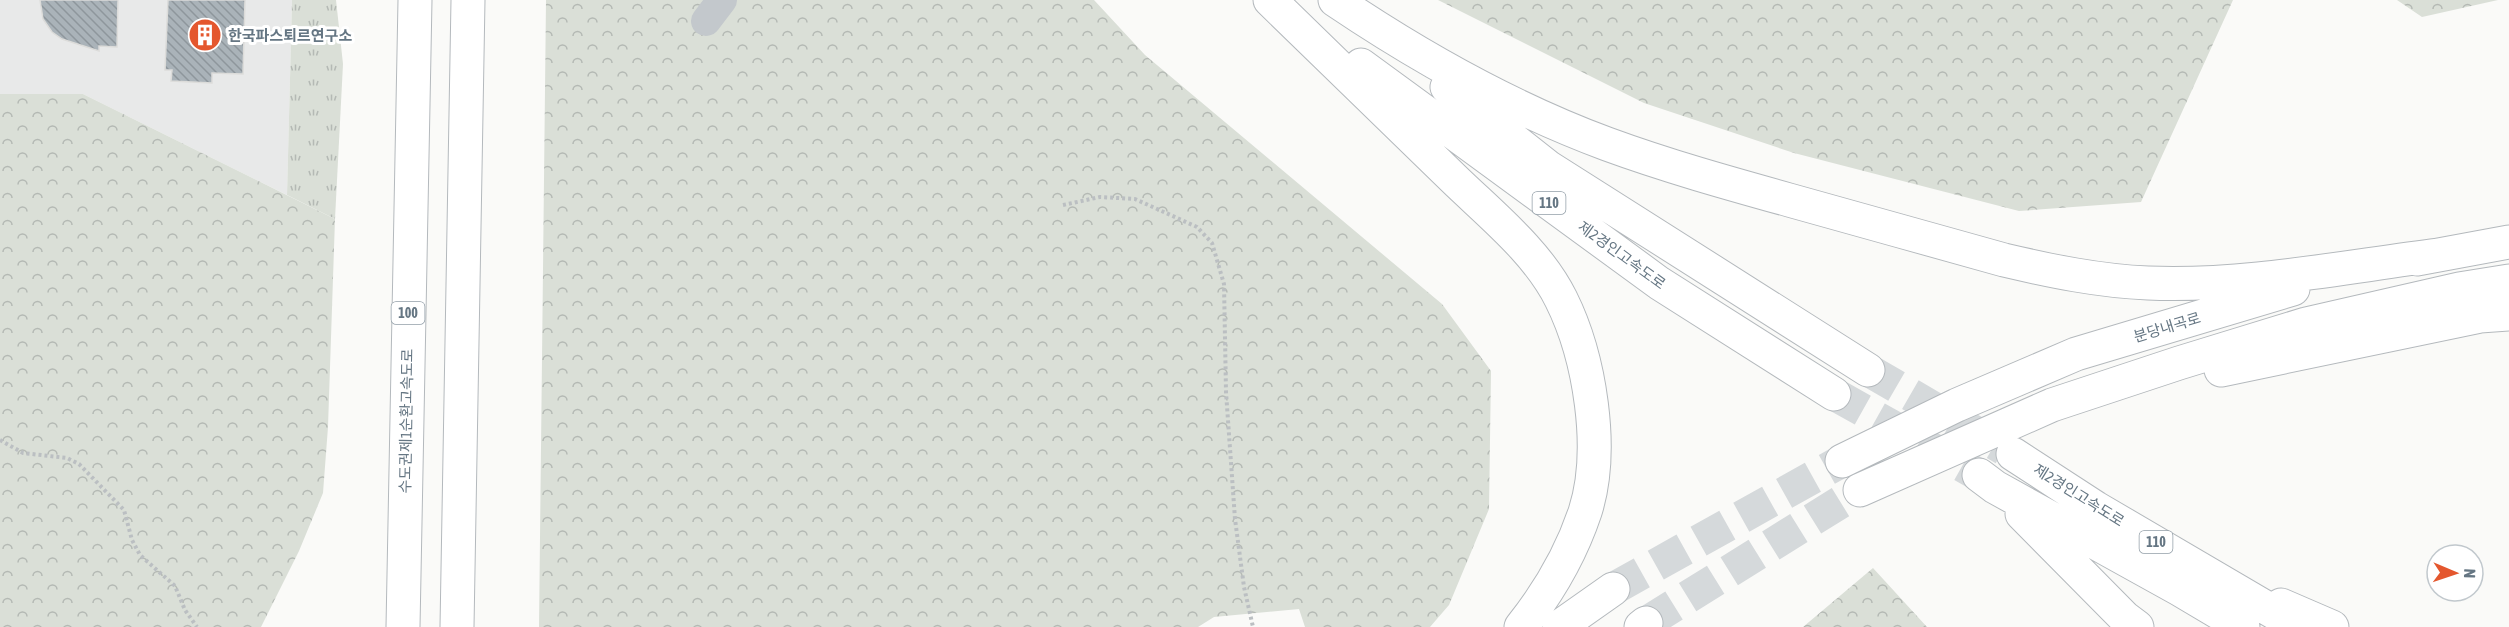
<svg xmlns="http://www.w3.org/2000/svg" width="2509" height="627" font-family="'Asap Condensed','Noto Sans KR',sans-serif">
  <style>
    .built { fill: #e8e9e9 }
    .grass { fill: url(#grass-tufts) }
    .forest { fill: url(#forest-crowns) }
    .building { fill: url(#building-back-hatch); stroke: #dcdcda; stroke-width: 1.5 }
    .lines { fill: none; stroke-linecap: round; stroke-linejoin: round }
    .highway-tunnel { stroke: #d5d9db; stroke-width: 33; stroke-dasharray: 33 16; stroke-linecap: butt }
    .highway-casing { stroke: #b4b9bd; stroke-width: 35 }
    .path { stroke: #bbbfc2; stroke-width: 4; stroke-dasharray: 3 3; stroke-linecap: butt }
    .minor { stroke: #c3c8cc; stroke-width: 30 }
    .highway { stroke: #fff; stroke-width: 33 }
    .labels { text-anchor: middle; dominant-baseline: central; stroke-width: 6; stroke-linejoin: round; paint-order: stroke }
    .shield { fill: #fff; stroke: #939fa8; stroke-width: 1.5 }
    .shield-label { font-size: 14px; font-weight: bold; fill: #657683 }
    .poi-label { font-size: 15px; font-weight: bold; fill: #657683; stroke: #fff; text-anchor: start }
    .street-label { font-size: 15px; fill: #657683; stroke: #fff }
  </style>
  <defs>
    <pattern id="grass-tufts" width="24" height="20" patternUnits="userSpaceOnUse" patternTransform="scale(1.5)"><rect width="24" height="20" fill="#dadfd7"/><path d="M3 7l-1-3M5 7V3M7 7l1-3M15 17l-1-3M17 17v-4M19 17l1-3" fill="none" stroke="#b4b9b4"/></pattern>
    <pattern id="forest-crowns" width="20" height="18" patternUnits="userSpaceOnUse" patternTransform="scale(1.5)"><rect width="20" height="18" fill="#dadfd7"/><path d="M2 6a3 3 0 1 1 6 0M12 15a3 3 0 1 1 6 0" fill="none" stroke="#b4b9b4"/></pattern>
    <pattern id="building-back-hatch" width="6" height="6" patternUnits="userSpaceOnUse" patternTransform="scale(1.5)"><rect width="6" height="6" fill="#aab3b9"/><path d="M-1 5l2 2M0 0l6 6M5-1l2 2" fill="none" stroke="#8e969c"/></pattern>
  </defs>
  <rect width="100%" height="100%" fill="#fafaf8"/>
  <path class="built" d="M0 0H292L287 195 83 94H0Z"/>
  <path class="grass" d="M292 0H336L343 64 335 219 287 195Z"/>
  <path class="forest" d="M546 0H1094L1145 55 1442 304 1491 371 1489 509 1449 605 1430 627H1305L1299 609 1214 617 1198 627H539Z
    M1438 0H2233L2141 202 2019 211 1794 153 1644 103Z
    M2397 0H2498L2422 17Z
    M0 94H83L335 219 328 427 323 493 299 551 261 627H0Z
    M1873 568 1927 627H1803Z"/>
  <path class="building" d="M40 0H118L117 47 99 46V51L62 39 52 32 43 19Z
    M245 0 243 74 212 73V83L171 81 172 70H165L168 0Z"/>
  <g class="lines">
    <path class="highway-tunnel" d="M1868 370 2004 449
      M1834 394 1979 475
      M1613 589 1842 461
      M1646 623 1860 490"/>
    <g class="highway-casing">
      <path id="highway" d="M1270 0C1331 59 1392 119 1453 178 1491 215 1537 251 1561 299 1590 357 1605 450 1585 512 1571 554 1548 593 1521 627
        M1335 0C1421 58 1510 108 1607 144 1667 166 1728 183 1789 200 1861 220 1932 240 2004 260 2051 271 2099 281 2148 283 2244 287 2343 267 2438 255
        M1361 65 1659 283 1834 394
        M1447 87 1548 167 1868 370
        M2417 259 2509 242
        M2221 370 2480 316 2509 314
        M2013 454 2096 508 2299 627
        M1842 461 1957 405 2076 354 2293 289
        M1979 475 1995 487 2179 589 2243 627
        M1860 490 2052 405 2179 363 2306 324 2459 289 2509 281
        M2022 514 2125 618 2137 627
        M2281 605 2332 627
        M403 627 415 0
        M457 627 468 0
        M1559 627 1613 589
        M1641 627 1646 623"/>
    </g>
    <path class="path" d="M1063 205 1100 197 1135 199 1197 227 1212 243 1224 284 1226 392 1235 519 1244 587 1253 627
      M0 440 23 453 67 458 79 464 124 510 132 540 140 555 175 586 185 610 197 627"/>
    <path class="minor" d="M706 21 722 0"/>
    <use href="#highway" class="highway"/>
  </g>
  <defs>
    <g id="building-disc" transform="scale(1.725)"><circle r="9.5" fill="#e4572e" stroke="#fff"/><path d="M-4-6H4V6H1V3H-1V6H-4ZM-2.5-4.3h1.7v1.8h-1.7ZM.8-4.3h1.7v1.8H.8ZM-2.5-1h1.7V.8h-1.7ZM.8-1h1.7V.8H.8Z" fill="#fff"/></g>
  </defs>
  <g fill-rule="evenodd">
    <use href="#building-disc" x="205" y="35"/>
  </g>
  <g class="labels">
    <g class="shield">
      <rect x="1532.5" y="192" width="33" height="22" rx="4.5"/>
      <rect x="391.5" y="302" width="33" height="22" rx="4.5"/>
      <rect x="2139.5" y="531" width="33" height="22" rx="4.5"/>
    </g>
    <g class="shield-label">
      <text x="1549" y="203">110</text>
      <text x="408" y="313">100</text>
      <text x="2156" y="542">110</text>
    </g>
    <g class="poi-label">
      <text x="228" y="35">한국파스퇴르연구소</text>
    </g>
    <g class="street-label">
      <text transform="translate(1622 255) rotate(36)">제2경인고속도로</text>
      <text transform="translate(2167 327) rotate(-17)">분당내곡로</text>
      <text transform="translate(406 421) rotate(-89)">수도권제1순환고속도로</text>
      <text transform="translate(2079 495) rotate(32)">제2경인고속도로</text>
    </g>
  </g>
  <g transform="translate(2455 573) rotate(92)"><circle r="28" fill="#ffffff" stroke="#c1c8cd" stroke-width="1.5"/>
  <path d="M0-4.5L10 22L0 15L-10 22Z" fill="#e4572e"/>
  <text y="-9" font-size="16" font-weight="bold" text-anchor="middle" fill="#657683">N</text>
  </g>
</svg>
